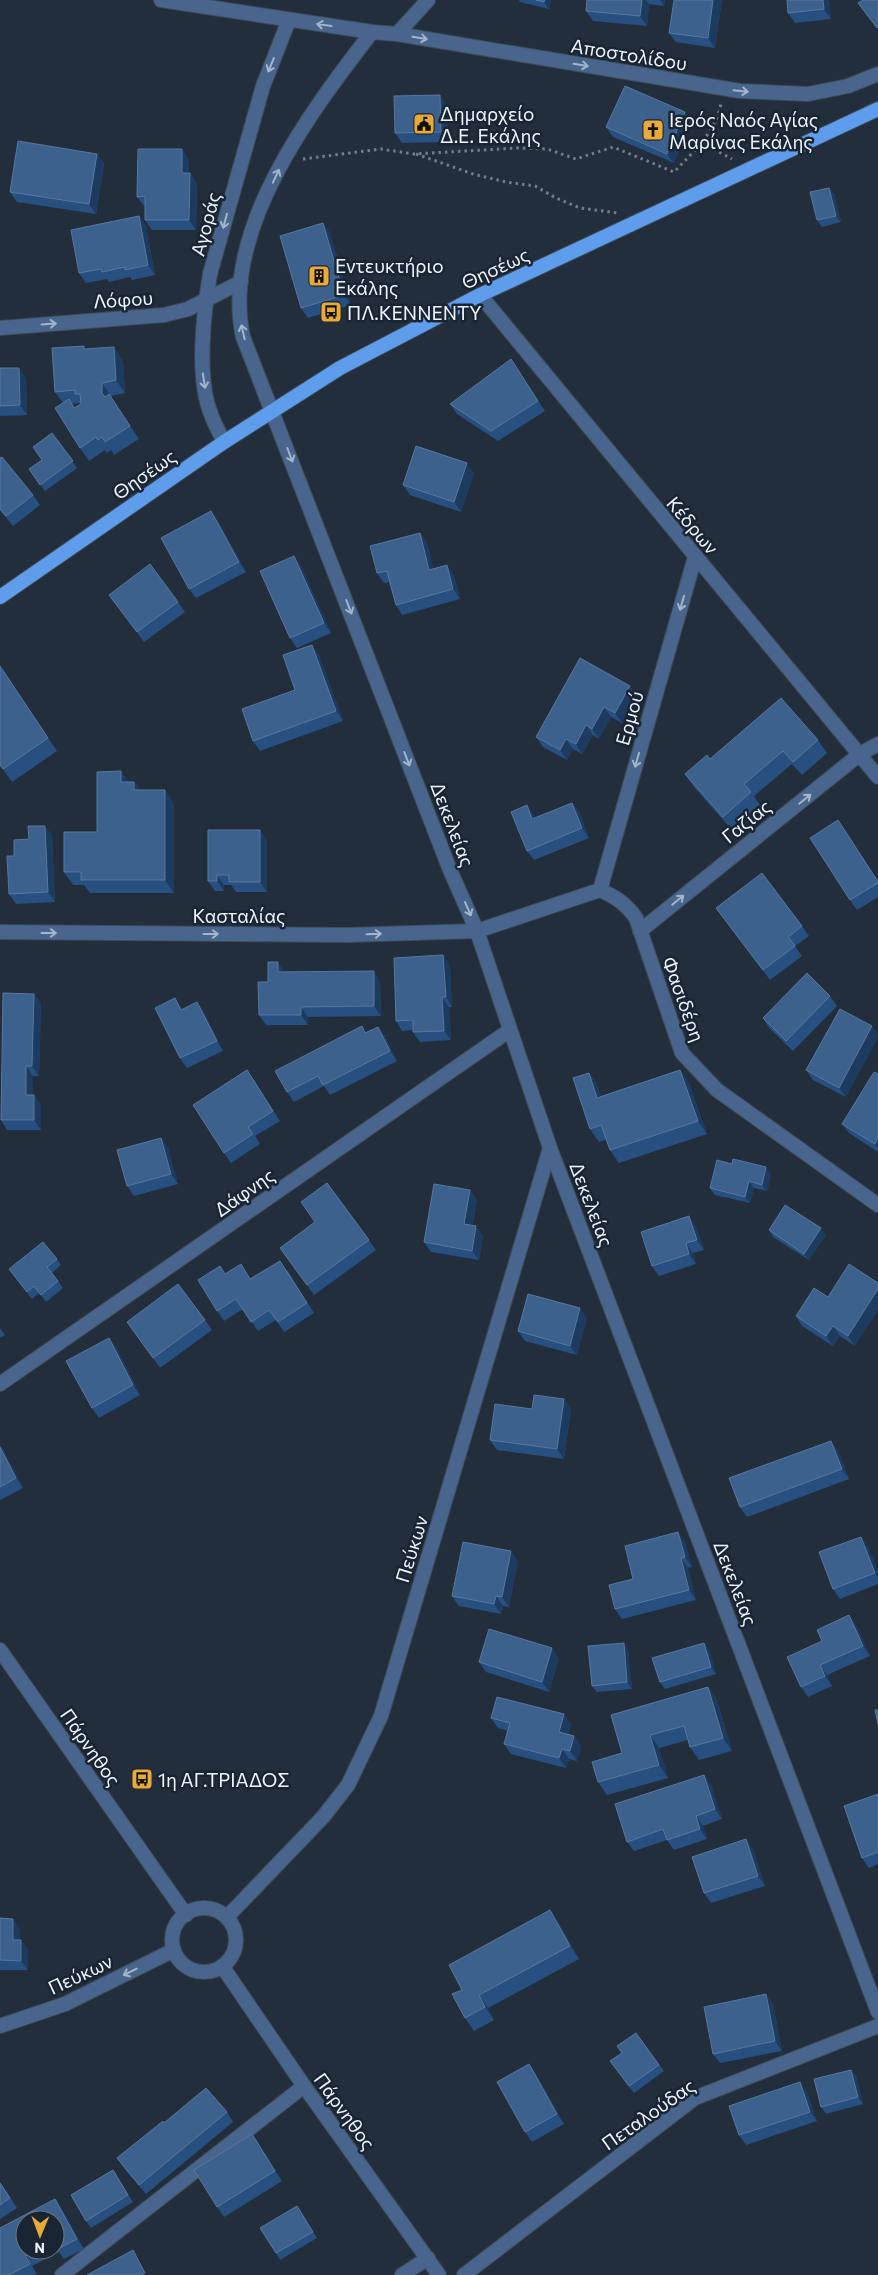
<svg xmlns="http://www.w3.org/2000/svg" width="878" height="2275" font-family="Commissioner,sans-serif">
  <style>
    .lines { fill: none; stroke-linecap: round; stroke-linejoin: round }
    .minor-casing { stroke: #3f4a58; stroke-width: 16 }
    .tertiary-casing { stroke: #3f4a58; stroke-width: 16 }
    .primary-casing { stroke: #3f4a58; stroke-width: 16 }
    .path { stroke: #737d8a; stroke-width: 3; stroke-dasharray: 2.5 4; stroke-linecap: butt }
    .minor { stroke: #48668d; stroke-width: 14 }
    .tertiary { stroke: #48668d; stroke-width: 14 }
    .primary { stroke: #5d9dec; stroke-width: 14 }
    .wall { fill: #274f80; fill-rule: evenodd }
    .shaded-wall { fill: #1c3b5f }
    .building { fill: #3c618d; stroke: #58789f }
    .oneway { stroke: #a3b4cb }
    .labels { text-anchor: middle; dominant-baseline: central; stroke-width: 5; stroke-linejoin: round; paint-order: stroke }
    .street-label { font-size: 19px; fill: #edf4fe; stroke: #192533 }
    .poi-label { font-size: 19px; fill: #edf4fe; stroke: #192533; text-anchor: start }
  </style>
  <rect width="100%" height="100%" fill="#232e3d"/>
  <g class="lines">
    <g class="minor-casing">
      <path id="minor" d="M161 0 372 32 397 34 740 91 808 94 848 86 878 74
        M372 32C311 111 220 230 243 337L450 870 477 931 550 1148 878 2012
        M397 34 428 0
        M480 295 878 777
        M0 328 164 315 188 309 241 282
        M224 442C220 433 214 424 211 414 196 378 204 311 210 274L263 86 289 20
        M600 890 695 557
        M640 931 860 754 878 744
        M0 932 348 935 477 931 600 890C616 897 626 904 636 918L682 1053 717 1090 878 1205
        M0 1384 510 1030
        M227 1917 323 1817 348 1785 381 1716 550 1148
        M0 2026 65 2004 174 1950
        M62 2275 304 2086
        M402 2275 428 2258
        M464 2275 695 2098 878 2026"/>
    </g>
    <g class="tertiary-casing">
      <path id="tertiary" d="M0 1650 186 1915
        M172 1940a32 32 0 1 1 64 0a32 32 0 1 1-64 0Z
        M222 1966 304 2086 439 2275"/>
    </g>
    <g class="primary-casing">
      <path id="primary" d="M0 597 224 442 340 368 480 295 878 109"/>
    </g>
    <path class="path" d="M702 143 732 159
      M416 154 473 174 506 182 535 186 556 198 580 208 618 213
      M303 159 381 149 414 154 518 148 547 149 576 159 613 147 674 172C694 151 716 132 721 103"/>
    <use href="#minor" class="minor"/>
    <use href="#tertiary" class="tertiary"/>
    <use href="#primary" class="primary"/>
  </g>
  <path class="wall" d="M519 0H551L549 9 520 2Z
    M587 0H665L664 6 649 4 647 26 593 21 586 11Z
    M674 0H722L715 48 676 42 669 33Z
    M787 0H829L831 19 795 23 788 13Z
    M447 105 448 142 402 143 395 133Z
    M685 112 692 122 674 163 613 137 606 127Z
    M97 154 104 164 96 214 17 202 10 192Z
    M189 159V173L197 183 196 230H152L145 220V206H144L137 197Z
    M829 188 834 194 841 222 822 227 817 220Z
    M139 216 146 226 155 275 132 280 130 277 109 282 107 279 86 283 79 273Z
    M323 223 330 233 351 305 308 318 301 308Z
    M86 349 123 360 125 393 111 396V397L139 439 114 455 111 450 107 453 105 450 89 461 80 448 63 403 55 392ZM81 403 75 408 72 404Z
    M0 368 26 378 27 415 0 416Z
    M517 369 545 411 498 441 457 414 450 404Z
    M52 433 77 468 45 491 29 469 42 460Z
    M0 458 33 495 40 505 13 526 0 510Z
    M474 473 461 512 410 495 403 485Z
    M218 521 246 572 196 598 189 589Z
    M420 533 427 543 433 568 454 575 460 599 402 615 396 605 389 582 384 583 377 573Z
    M294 556 301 566 331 633 297 648 290 638Z
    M109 595 178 602 185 612 144 642Z
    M319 655 343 721 260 751 253 741 295 690Z
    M580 658 637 696 622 723 611 717 599 739 593 735 582 754 573 749 567 760 543 747 536 737Z
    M0 666 57 751 12 782 0 765Z
    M818 740 827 753 802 775 792 764 754 796 760 805 732 830 694 787 685 774 710 759Z
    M128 782H134L140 790 174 803V893H90L84 885H73L64 872 97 832Z
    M572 803 579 812 589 838 534 860 527 851V805L535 818Z
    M845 830 878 881V897L857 910 850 900Z
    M52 835 55 902 16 904 9 894 14 856 29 839Z
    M267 840V892H236L231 885H224V891H215L208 881Z
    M716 908 802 926 809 936 795 946 802 956 770 980Z
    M450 965 452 1007H449L451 1040 420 1042 413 1032V1030L402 1031 396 1021Z
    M285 972 380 981 381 1016 308 1017V1025H266L259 1015Z
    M34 994 41 1004 39 1076H33V1095H34L41 1105V1130H7L1 1120Z
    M830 996 837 1006 793 1051 769 1028 763 1018Z
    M197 1002 204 1012 223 1051 187 1068 180 1058 182 1010Z
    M840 1009 846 1097 813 1080 806 1070Z
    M362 1026 366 1033 385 1036 397 1061 330 1095 324 1086 294 1102 287 1092Z
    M247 1070 280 1121 255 1136 260 1144 231 1163 224 1153Z
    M680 1070 689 1083 707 1134 619 1163 610 1150 606 1140 599 1142 590 1129 589 1073 598 1086 601 1096Z
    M878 1074V1152L849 1133 842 1124Z
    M161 1138 168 1148 178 1184 134 1196 127 1186Z
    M732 1164 771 1174 767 1191 754 1188 750 1203 715 1195 710 1188Z
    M327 1183 376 1250 314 1295 280 1248 315 1222Z
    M470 1190 477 1200 472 1226H476L483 1236 479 1260 431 1252 424 1242Z
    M696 1226 704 1250 693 1253 696 1264 659 1276 652 1266Z
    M769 1230 826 1235 809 1260 773 1237Z
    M57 1259 61 1265 52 1273 63 1288 46 1302 39 1293 32 1299 9 1269Z
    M287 1270 314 1313 284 1332 276 1320 258 1331 243 1309 224 1321 217 1311 225 1274 251 1279Z
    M828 1297 855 1346 840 1336 833 1346 802 1326 796 1316Z
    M587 1318 577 1355 525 1341 518 1331Z
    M205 1320 212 1330 160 1368 127 1322Z
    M0 1328 5 1335 0 1338Z
    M116 1347 140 1395 99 1418 92 1408Z
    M564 1399 571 1409 564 1459 497 1450 490 1440Z
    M0 1444 23 1488 0 1500Z
    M838 1450 849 1479 747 1517 740 1507Z
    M685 1542 692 1567 688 1568 696 1600 622 1619 615 1609 633 1579Z
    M868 1547 878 1572V1584L840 1599 833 1589Z
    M518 1561 509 1607 503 1606 501 1614 459 1606 452 1596Z
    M856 1625 870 1656 827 1675 832 1686 808 1697 801 1687Z
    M704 1643 709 1650 716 1674 665 1689 660 1682Z
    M628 1650 632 1689 597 1692 592 1686Z
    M559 1658 549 1692 486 1672 479 1662Z
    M708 1687 717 1700 732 1751 699 1760 690 1747 688 1740 659 1748 668 1778 607 1795 598 1782 622 1753Z
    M491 1718 571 1724 568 1735 574 1736 581 1746 577 1761 569 1759 566 1768 511 1754 504 1744 508 1731 498 1728Z
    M704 1775 711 1785 722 1819 703 1826 707 1839 674 1850 667 1840 634 1851 627 1842Z
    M878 1794V1864L869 1868 862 1858Z
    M753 1849 765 1886 711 1903 704 1893Z
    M0 1918 13 1919 20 1929V1940H21L28 1950V1970H0Z
    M559 1923 579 1959 488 2008 494 2020 474 2031 465 2018 462 1990Z
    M773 2004 782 2051 720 2063 713 2054Z
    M636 2033 664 2071 634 2093 610 2061 622 2053Z
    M529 2064 536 2074 564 2124 532 2142 525 2132Z
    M851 2070 856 2076 863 2104 826 2114 821 2107Z
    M807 2092 817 2121 746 2145 739 2135Z
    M227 2112 233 2122 146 2194 124 2168 117 2158 164 2123Z
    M252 2134 282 2181 224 2217 217 2207Z
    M113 2170 133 2202 91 2228 86 2221Z
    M0 2182 17 2208 0 2219Z
    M55 2199 62 2209 84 2249 64 2259 59 2252 32 2266 37 2274 34 2275H0ZM55 2220V2250H25Z
    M297 2206 317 2238 280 2260 276 2253Z"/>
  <path class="shaded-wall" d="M545 0H551L549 9 544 2Z
    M642 0H646L649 4 647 26 640 16Z
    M660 0H665L664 6Z
    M713 0H722L715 48 708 38Z
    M823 0H829L831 19 824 9Z
    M440 95 447 105 448 142 441 132Z
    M685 112 692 122 674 163 667 154Z
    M182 149 189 159V183L182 173Z
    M97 154 104 164 96 214 89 204Z
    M190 173 197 183 196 230 189 220Z
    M829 188 834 194 841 222 836 216Z
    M139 216 146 226 155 275 148 265Z
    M323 223 330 233 351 305 344 295Z
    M114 347 123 360 125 393 116 380Z
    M19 368 26 378 27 415 20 405Z
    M102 383 111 396 139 439 130 426 111 406 102 393Z
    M467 463 474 473 461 512 454 502Z
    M211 511 218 521 246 572 239 562Z
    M420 533 427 543 436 579 429 570Z
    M294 556 301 566 331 633 324 623Z
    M447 565 454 575 460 599 453 589Z
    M312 645 319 655 343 721 336 711Z
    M630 686 637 696 622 723 615 713Z
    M604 707 611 717 599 739 592 729Z
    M586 725 593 735 582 754 576 744Z
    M566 739 573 749 567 760 560 750Z
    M121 771 130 784 121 782Z
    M134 782 143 795 134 790Z
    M165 790 174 803V893L165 880Z
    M572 803 579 812 589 838 582 828Z
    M527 805 534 815 539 829 532 819Z
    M45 826 52 835 55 902 48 892Z
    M260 830 267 840V892L260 882Z
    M217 875 224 885V891L217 881Z
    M443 955 450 965 452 1007 446 997Z
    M278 962 285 972H278Z
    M374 971 380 981 381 1016 374 1006Z
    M34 994 41 1004 39 1076 32 1066Z
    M442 997 449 1007 451 1040 444 1031Z
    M175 998 182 1008 188 1020 181 1010Z
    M197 1002 204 1012 223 1051 217 1041Z
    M301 1007 308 1017V1025L301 1015Z
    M872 1026 878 1034V1038L846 1097 839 1088Z
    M378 1027 385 1036 397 1061 390 1051Z
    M26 1066 33 1076V1105L26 1095Z
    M680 1070 689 1083 707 1134 698 1121Z
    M589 1073 598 1086 606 1111 597 1098Z
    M34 1095 41 1105V1130L34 1120Z
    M161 1138 168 1148 178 1184 171 1174Z
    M878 1138V1149L875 1144Z
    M766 1167 771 1174 767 1191 762 1185Z
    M749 1181 754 1188 750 1203 745 1197Z
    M470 1190 477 1200 470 1234 464 1224Z
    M689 1216 696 1226 704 1250 697 1240Z
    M476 1226 483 1236 479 1260 472 1251Z
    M821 1228 826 1235 809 1260 804 1254Z
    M686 1243 693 1253 696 1264 689 1254Z
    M878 1289V1310L855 1346 848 1336Z
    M580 1308 587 1318 577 1355 570 1346Z
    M833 1326 840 1336 833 1346 826 1336Z
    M109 1338 116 1347 140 1395 133 1385Z
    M564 1399 571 1409 564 1459 557 1449Z
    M831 1441 838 1450 849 1479 842 1469Z
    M0 1444 23 1488 16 1478 0 1447Z
    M678 1532 685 1542 692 1567 685 1557Z
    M861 1537 868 1547 878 1572V1577L875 1573Z
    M511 1551 518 1561 509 1607 502 1597Z
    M681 1558 688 1568 696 1600 689 1590Z
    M496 1596 503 1606 501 1614 494 1604Z
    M849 1615 856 1625 870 1656 863 1646Z
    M624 1643 628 1650 632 1689 627 1682Z
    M704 1643 709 1650 716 1674 711 1667Z
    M552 1648 559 1658 549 1692 542 1682Z
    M820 1665 827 1675 832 1686 825 1676Z
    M708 1687 717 1700 732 1751 723 1738Z
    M564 1714 571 1724 566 1742 559 1732Z
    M650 1735 659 1748 668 1778 659 1765Z
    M574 1736 581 1746 577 1761 570 1751Z
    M562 1749 569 1759 566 1768 559 1758Z
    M704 1775 711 1785 722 1819 715 1809Z
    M696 1816 703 1826 707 1839 700 1829Z
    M746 1839 753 1849 765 1886 758 1876Z
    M550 1910 559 1923 579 1959 570 1946Z
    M13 1919 20 1929V1950L13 1940Z
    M21 1940 28 1950V1970L21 1961Z
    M766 1994 773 2004 782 2051 775 2041Z
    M479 1995 488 2008 494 2020 485 2007Z
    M529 2064 536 2074 564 2124 557 2114Z
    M851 2070 856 2076 863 2104 858 2097Z
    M800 2082 807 2092 817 2121 810 2112Z
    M252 2134 259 2144 282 2181 275 2171Z
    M55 2199 62 2209 84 2249 77 2239Z"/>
  <path class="building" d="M536 0H545L544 2Z
    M587 0H642L640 16 586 11Z
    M674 0H713L708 38 669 33Z
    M787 0H823L824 9 788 13Z
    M863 0H878V27L877 28 858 3Z
    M625 86 685 112 667 154 606 127Z
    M440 95 441 132 395 133 394 96Z
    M18 141 97 154 89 204 10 192Z
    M138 149H182V173H190L189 220H145V196L137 197Z
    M829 188 836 216 817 220 810 192Z
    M139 216 148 265 125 270V267L102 272 101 269 79 273 71 230Z
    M323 223 344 295 301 308 280 236Z
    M84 346V349L114 347 116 380 102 383V393L105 397 109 394 130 426 105 442 102 437 98 440 96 437 80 448 55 408 69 399 74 408 81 404 80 394H75V390L55 392 52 348Z
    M511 359 538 401 491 431 450 404Z
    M0 368H19L20 405 0 406Z
    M52 433 73 461 40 485 29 469 42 460 33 447Z
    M416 446 467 463 454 502 403 485Z
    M2 457 33 495 6 516 0 509V458Z
    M211 511 239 562 189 589 161 538Z
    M420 533 429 570 447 565 453 589 396 605 387 571 377 573 370 546Z
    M294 556 324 623 290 638 260 571Z
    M150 564 178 602 137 632 109 595Z
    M312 645 336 711 253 741 242 709 295 690 283 655Z
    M580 658 630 686 615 713 604 707 592 729 586 725 576 744 566 739 560 750 536 737Z
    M0 666 48 738 3 769 0 765Z
    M781 698 818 740 793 762 783 751 744 784 751 792 723 817 685 774 707 755 710 759Z
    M121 771V782H134V790H165V880H81V872H64V832H97V772Z
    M572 803 582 828 527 851 511 812 527 805 532 819Z
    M838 820 878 882V883L850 900 810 838Z
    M28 826H45L48 892 9 894 7 856H14V840L29 839Z
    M208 830H260V882H229V875H217V881H208Z
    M762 873 802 926 788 937 795 946 763 970 716 908Z
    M443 955 446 997H442L444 1031 413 1032V1020L396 1021 394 958Z
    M268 962H278V972L374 971V1006L301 1007V1015H259L258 982H268Z
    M807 973 830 996 786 1041 763 1018Z
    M3 993 34 994 32 1066H26V1095H34V1120H1Z
    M175 998 181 1010 197 1002 217 1041 180 1058 155 1008Z
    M840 1009 872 1026 839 1088 806 1070Z
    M362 1026 365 1033 378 1027 390 1051 323 1085 318 1076 287 1092 275 1071Z
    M247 1070 273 1111 248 1127 253 1134 224 1153 193 1105Z
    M680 1070 698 1121 610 1150 601 1125 590 1129 573 1078 589 1073 597 1098Z
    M874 1072 878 1074V1138L875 1144 842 1124Z
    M161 1138 171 1174 127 1186 117 1150Z
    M733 1159 766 1167 762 1185 749 1181 745 1197 710 1188 717 1160 732 1164Z
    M327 1183 369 1240 307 1285 280 1248 315 1222 301 1202Z
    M434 1184 470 1190 464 1224 476 1226 472 1251 424 1242Z
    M785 1205 821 1228 804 1254 769 1230Z
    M689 1216 697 1240 686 1243 689 1254 652 1266 641 1232Z
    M43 1242 57 1259 47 1267 58 1281 41 1295 34 1286 27 1292 9 1269Z
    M280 1261 307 1303 278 1322 269 1310 251 1322 236 1299 217 1311 198 1280 220 1266 225 1274 241 1264 250 1279Z
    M849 1264 878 1283V1289L848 1336 833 1326 826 1336 796 1316 814 1288 828 1297Z
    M178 1284 205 1320 153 1358 127 1322Z
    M528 1294 580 1308 570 1346 518 1331Z
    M109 1338 133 1385 92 1408 66 1361Z
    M534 1395 564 1399 557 1449 490 1440 495 1404 532 1409Z
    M831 1441 842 1469 740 1507 729 1478Z
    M0 1447 16 1478 0 1487Z
    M678 1532 685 1557 681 1558 689 1590 615 1609 609 1585 633 1579 625 1546Z
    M861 1537 875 1573 833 1589 819 1552Z
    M463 1542 511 1551 502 1597 496 1596 494 1604 452 1596Z
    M849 1615 863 1646 820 1665 825 1676 801 1687 787 1657 822 1641 817 1630Z
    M489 1629 552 1648 542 1682 479 1662Z
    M624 1643 627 1682 592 1686 588 1646Z
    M704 1643 711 1667 660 1682 652 1658Z
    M708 1687 723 1738 690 1747 684 1726 650 1735 659 1765 598 1782 592 1762 622 1753 611 1715Z
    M497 1697 564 1714 559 1732 574 1736 570 1751 562 1749 559 1758 504 1744 510 1723 491 1718Z
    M875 1710H878V1724Z
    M704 1775 715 1809 696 1816 700 1829 667 1840 663 1829 627 1842 615 1804Z
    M878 1794V1852L862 1858 844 1806Z
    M746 1839 758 1876 704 1893 692 1857Z
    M550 1910 570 1946 479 1995 485 2007 465 2018 452 1994 462 1990 449 1965Z
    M0 1918 13 1919V1940H21V1961L0 1960Z
    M766 1994 775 2041 713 2054 704 2007Z
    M636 2033 659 2065 629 2086 610 2061 622 2053 617 2046Z
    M529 2064 557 2114 525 2132 497 2082Z
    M851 2070 858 2097 821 2107 814 2079Z
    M800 2082 810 2112 739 2135 729 2106Z
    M206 2088 227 2112 139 2185 117 2158 163 2121 164 2123Z
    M252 2134 275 2171 217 2207 194 2170Z
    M113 2170 128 2195 86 2221 71 2195Z
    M0 2183 10 2198 0 2205Z
    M55 2199 77 2239 58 2249 55 2244V2220H25V2250H37L25 2256 30 2264 9 2275H0V2228Z
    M297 2206 313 2232 276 2253 260 2228Z
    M133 2250 145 2273 142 2275H87Z"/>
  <defs><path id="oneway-shaft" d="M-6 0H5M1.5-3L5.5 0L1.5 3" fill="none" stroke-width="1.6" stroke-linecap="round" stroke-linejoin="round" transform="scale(1.25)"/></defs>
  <g class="oneway">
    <use href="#oneway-shaft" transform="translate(324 25) rotate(-172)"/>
    <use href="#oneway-shaft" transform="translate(420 38) rotate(9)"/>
    <use href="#oneway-shaft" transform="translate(271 65) rotate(112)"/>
    <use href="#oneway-shaft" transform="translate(581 65) rotate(9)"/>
    <use href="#oneway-shaft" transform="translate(741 91) rotate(6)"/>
    <use href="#oneway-shaft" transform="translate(276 176) rotate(-65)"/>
    <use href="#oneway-shaft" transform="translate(225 221) rotate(105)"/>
    <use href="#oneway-shaft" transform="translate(49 324) rotate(-4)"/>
    <use href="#oneway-shaft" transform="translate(243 332) rotate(-103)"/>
    <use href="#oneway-shaft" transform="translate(204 381) rotate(81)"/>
    <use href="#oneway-shaft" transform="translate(290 455) rotate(69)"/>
    <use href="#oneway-shaft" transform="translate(682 603) rotate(106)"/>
    <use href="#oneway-shaft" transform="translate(349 607) rotate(69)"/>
    <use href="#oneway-shaft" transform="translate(407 759) rotate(69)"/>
    <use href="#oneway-shaft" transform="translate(637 760) rotate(106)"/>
    <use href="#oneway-shaft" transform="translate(805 799) rotate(-39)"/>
    <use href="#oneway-shaft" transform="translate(678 900) rotate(-39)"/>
    <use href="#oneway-shaft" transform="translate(468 909) rotate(66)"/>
    <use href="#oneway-shaft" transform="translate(49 933)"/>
    <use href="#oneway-shaft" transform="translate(211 934)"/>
    <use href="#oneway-shaft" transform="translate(374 934) rotate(-2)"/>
    <use href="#oneway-shaft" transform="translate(130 1972) rotate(154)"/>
  </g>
  <defs>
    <g id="civic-square" transform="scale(1.125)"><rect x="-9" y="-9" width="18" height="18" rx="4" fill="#e9ab38" stroke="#192533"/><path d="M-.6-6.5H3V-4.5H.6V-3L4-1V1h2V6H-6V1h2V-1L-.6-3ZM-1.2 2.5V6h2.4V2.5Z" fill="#111"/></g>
    <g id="church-square" transform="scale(1.125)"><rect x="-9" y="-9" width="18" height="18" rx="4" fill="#e9ab38" stroke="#192533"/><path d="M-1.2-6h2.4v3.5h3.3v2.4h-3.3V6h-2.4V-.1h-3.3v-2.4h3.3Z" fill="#111"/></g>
    <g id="building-square" transform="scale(1.125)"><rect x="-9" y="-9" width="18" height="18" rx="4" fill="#e9ab38" stroke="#192533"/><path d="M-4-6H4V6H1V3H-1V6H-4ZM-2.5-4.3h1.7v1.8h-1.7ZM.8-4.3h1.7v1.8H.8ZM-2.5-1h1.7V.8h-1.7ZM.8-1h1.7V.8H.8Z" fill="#111"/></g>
    <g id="bus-square" transform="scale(1.125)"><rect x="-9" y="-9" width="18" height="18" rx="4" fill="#e9ab38" stroke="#192533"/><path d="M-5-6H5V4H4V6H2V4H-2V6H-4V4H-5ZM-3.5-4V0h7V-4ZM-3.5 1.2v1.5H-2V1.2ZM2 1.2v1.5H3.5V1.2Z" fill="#111"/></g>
  </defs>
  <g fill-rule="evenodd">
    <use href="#civic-square" x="424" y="124"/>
    <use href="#church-square" x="653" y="130"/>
    <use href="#building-square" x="319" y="276"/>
    <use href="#bus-square" x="331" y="312"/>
    <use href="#bus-square" x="142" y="1779"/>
  </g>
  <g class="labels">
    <g class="street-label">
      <text transform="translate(629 54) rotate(9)">Αποστολίδου</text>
      <text transform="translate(205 224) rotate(-75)">Αγοράς</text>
      <text transform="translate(495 268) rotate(-25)">Θησέως</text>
      <text transform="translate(123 299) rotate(-4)">Λόφου</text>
      <text transform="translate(144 474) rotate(-35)">Θησέως</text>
      <text transform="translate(693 525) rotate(50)">Κέδρων</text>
      <text transform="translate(629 718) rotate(-74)">Ερμού</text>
      <text transform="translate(746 821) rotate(-39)">Γαζίας</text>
      <text transform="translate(453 824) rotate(69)">Δεκελείας</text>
      <text x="239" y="915">Κασταλίας</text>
      <text transform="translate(684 999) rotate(70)">Φασιδέρη</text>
      <text transform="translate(244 1192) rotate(-35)">Δάφνης</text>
      <text transform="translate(592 1204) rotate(69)">Δεκελείας</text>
      <text transform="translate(411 1549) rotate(-73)">Πεύκων</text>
      <text transform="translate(736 1583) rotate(69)">Δεκελείας</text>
      <text transform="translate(91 1747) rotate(55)">Πάρνηθος</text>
      <text transform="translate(80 1974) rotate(-25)">Πεύκων</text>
      <text transform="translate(345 2111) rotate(54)">Πάρνηθος</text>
      <text transform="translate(648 2114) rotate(-35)">Πεταλούδας</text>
    </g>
    <g class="poi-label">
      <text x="440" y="113">Δημαρχείο<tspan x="440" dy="22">Δ.Ε. Εκάλης</tspan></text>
      <text x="669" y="119">Ιερός Ναός Αγίας<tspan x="669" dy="22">Μαρίνας Εκάλης</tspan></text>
      <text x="335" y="265">Εντευκτήριο<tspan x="335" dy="22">Εκάλης</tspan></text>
      <text x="347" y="312">ΠΛ.ΚΕΝΝΕΝΤΥ</text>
      <text x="158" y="1779">1η ΑΓ.ΤΡΙΑΔΟΣ</text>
    </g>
  </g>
  <g transform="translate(40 2235) rotate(181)"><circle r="24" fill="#192533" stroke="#6e7884"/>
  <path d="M0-4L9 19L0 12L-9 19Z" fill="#e9ab38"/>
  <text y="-8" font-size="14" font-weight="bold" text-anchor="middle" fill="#edf4fe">N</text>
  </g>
</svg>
